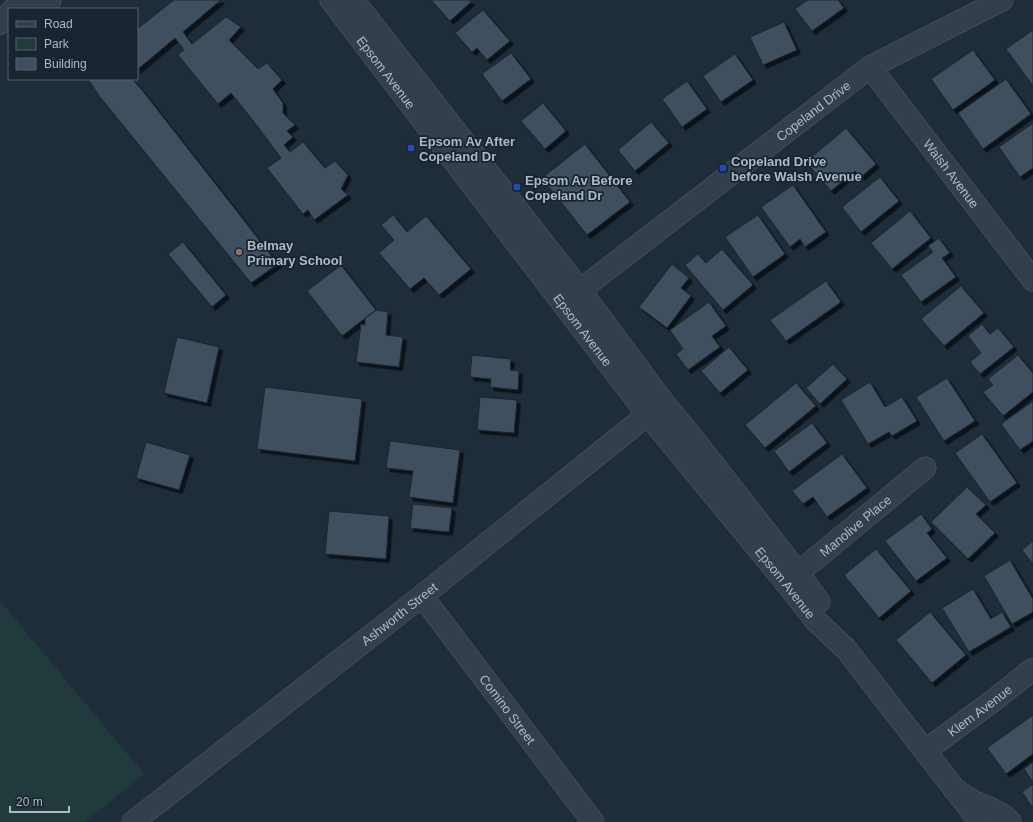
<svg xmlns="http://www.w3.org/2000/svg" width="1033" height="822" font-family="Arial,sans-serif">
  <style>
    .green { fill: #213b3c }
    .building { fill: #404f60; stroke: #1a2632; filter: url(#shadow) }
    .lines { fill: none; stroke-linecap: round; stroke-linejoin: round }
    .minor-casing { stroke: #515c69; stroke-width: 23 }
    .tertiary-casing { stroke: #515c69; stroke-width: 23 }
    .minor { stroke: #333f4b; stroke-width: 22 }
    .tertiary { stroke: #333f4b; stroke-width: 22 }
    .transit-dot { fill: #1a4fb4; stroke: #182430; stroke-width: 1.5 }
    .education-dot { fill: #8d6e63; stroke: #182430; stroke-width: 1.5 }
    .labels { text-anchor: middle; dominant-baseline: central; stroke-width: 3.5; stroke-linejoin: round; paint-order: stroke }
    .street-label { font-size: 13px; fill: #aeb9c8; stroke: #182430 }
    .poi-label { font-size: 13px; font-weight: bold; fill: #aeb9c8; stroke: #182430; text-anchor: start }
  </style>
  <defs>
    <filter id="shadow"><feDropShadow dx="3.5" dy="3.5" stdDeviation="0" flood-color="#0009"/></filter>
  </defs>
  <rect width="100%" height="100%" fill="#1f2d3b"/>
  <path class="green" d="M0 601 144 774 85 822H0Z"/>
  <path class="building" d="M174 0H221L183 32 192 44 226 17 241 27 229 40 258 69 267 63 282 80 273 89 283 103V113L295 125 287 131 293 137 284 145 290 152 303 142 325 168 335 161 348 175 341 189 348 195 314 220 308 210 303 214 267 168 281 158 258 127 231 93 218 104 178 55 184 50 175 38 137 70V29Z
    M431 0H470L471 2 450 21Z
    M808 0H838L844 8 812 31 795 9Z
    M483 10 510 41 487 60 477 48 472 52 455 33Z
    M784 22 797 50 763 65 750 37Z
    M1033 30V86L1006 49Z
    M973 50 995 80 953 110 931 79Z
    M511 53 531 79 502 101 482 74Z
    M735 54 753 80 721 102 703 76Z
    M88 79H132L142 90 278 264 251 283 100 97Z
    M1006 79 1031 114 983 149 958 113Z
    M687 81 707 109 682 127 662 99Z
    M543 103 566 131 545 149 521 121Z
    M651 122 669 143 635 171 618 150Z
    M1033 123V168L1020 177 999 147Z
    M846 128 876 164 861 177 855 171 831 191 806 162Z
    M585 144 630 202 587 235 542 178Z
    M880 177 899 201 861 232 842 207Z
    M793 185 826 232 805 247 800 239 790 247 761 207Z
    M910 211 931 238 892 269 871 243Z
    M393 215 407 232 426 216 471 269 439 295 424 278 410 289 379 253 394 240 381 225Z
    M758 215 785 254 753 277 725 237Z
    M939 238 950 253 942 258 956 277 921 302 901 275 933 252 928 246Z
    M183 242 226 295 212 307 168 254Z
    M722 249 753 285 723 310 685 265 698 254 706 263Z
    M672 264 689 278 681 288 691 296 667 328 639 307Z
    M341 265 376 310 342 336 307 291Z
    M826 281 841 302 786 341 770 320Z
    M961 286 984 313 944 346 921 319Z
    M709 302 726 326 712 336 720 347 688 370 676 354 683 349 670 330Z
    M376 310 388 312 386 335 403 337 399 367 356 362 361 324 365 325V318Z
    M982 324 990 334 998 328 1014 347 980 374 970 362 981 353 968 336Z
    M177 337 219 347 207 403 164 393Z
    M729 347 748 370 720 393 701 371Z
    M472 355 511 359 510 370 519 371 518 390 490 387 491 379 470 377Z
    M1018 355 1033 373V392L1003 416 983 392 993 385 988 379Z
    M833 364 847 379 820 404 806 388Z
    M947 378 975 421 944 441 916 397Z
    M870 382 885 407 902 397 917 421 892 436 889 432 868 444 841 400Z
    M796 383 816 406 765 448 745 425Z
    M265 387 362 399 355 461 257 449Z
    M480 397 517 400 514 433 477 430Z
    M1033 401V441L1020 450 1001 424Z
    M812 423 827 443 789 472 774 451Z
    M982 434 1017 483 990 502 955 453Z
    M390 441 460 450 453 503 409 497 413 471 386 468Z
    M146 442 190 455 179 490 136 478Z
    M842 454 867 488 827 517 813 497 803 504 792 491Z
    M967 487 986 505 976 514 995 533 968 559 931 522Z
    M413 504 452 508 449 532 410 528Z
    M329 511 389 516 386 559 325 554Z
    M921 514 932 529 927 533 947 558 916 581 885 541Z
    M1033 541V564L1022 550Z
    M876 549 911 591 879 618 844 575Z
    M1010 560 1033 599V612L1012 624 984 576Z
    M973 589 991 619 1002 612 1011 627 969 652 942 608Z
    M930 612 966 655 932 683 896 640Z
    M1033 715V754L1006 774 987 748Z
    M1033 762V782L1024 769Z
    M1033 784V808L1022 792Z"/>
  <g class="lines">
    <g class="minor-casing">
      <g id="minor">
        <path id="s1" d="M870 67 1033 280"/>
        <path id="s2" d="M566 301 870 67 1002 0"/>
        <path id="s3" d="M786 583 925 468"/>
        <path id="s4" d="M422 596 593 822"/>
        <path id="s5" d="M925 751 994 700 1033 669"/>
        <path d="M954 789 974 802 991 809 1004 816 1010 822"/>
        <path id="s6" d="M133 822 422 596 662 403"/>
      </g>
    </g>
    <g class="tertiary-casing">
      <g id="tertiary">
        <path id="s7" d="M331 0 648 415 783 579 816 621 846 649 980 822"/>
        <path d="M353 0 580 290 663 402 692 437 798 573 819 602"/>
        <path d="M14 9 25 0"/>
        <path d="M39 9 50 0"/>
        <path d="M0 23 9 14"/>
      </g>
    </g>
    <use href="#minor" class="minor"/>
    <use href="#tertiary" class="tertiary"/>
  </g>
  <g class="transit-dot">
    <rect x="407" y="144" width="8" height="8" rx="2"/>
    <rect x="719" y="164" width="8" height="8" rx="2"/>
    <rect x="513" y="183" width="8" height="8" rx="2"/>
  </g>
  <circle class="education-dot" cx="239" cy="252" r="4"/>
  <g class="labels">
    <g class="street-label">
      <text stroke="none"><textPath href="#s7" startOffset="91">Epsom Avenue</textPath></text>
      <text stroke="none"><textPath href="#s2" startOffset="312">Copeland Drive</textPath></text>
      <text stroke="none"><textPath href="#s1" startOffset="134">Walsh Avenue</textPath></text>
      <text stroke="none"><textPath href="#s7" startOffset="415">Epsom Avenue</textPath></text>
      <text stroke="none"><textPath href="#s3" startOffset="90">Manolive Place</textPath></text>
      <text stroke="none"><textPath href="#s7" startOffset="739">Epsom Avenue</textPath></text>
      <text stroke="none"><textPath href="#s6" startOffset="338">Ashworth Street</textPath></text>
      <text stroke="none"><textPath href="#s4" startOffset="142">Comino Street</textPath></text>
      <text stroke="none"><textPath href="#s5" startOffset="68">Klem Avenue</textPath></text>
    </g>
    <g class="poi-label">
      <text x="419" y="141">Epsom Av After<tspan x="419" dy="15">Copeland Dr</tspan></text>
      <text x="731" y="161">Copeland Drive<tspan x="731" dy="15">before Walsh Avenue</tspan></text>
      <text x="525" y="180">Epsom Av Before<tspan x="525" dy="15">Copeland Dr</tspan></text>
      <text x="247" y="245">Belmay<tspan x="247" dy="15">Primary School</tspan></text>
    </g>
  </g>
  <rect x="8" y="8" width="130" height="72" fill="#182430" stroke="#54606d"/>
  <rect x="16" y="21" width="20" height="6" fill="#333f4b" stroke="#54606d"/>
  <text x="44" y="28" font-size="12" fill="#aeb9c8">Road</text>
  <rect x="16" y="38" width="20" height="12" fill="#213b3c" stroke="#54606d"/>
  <text x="44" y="48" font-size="12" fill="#aeb9c8">Park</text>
  <rect x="16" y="58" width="20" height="12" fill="#404f60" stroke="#54606d"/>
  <text x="44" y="68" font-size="12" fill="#aeb9c8">Building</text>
  <path d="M10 806v6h59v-6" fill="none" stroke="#aeb9c8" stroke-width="2"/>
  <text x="16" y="806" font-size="12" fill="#aeb9c8" stroke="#182430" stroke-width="3" paint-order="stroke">20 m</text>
</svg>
